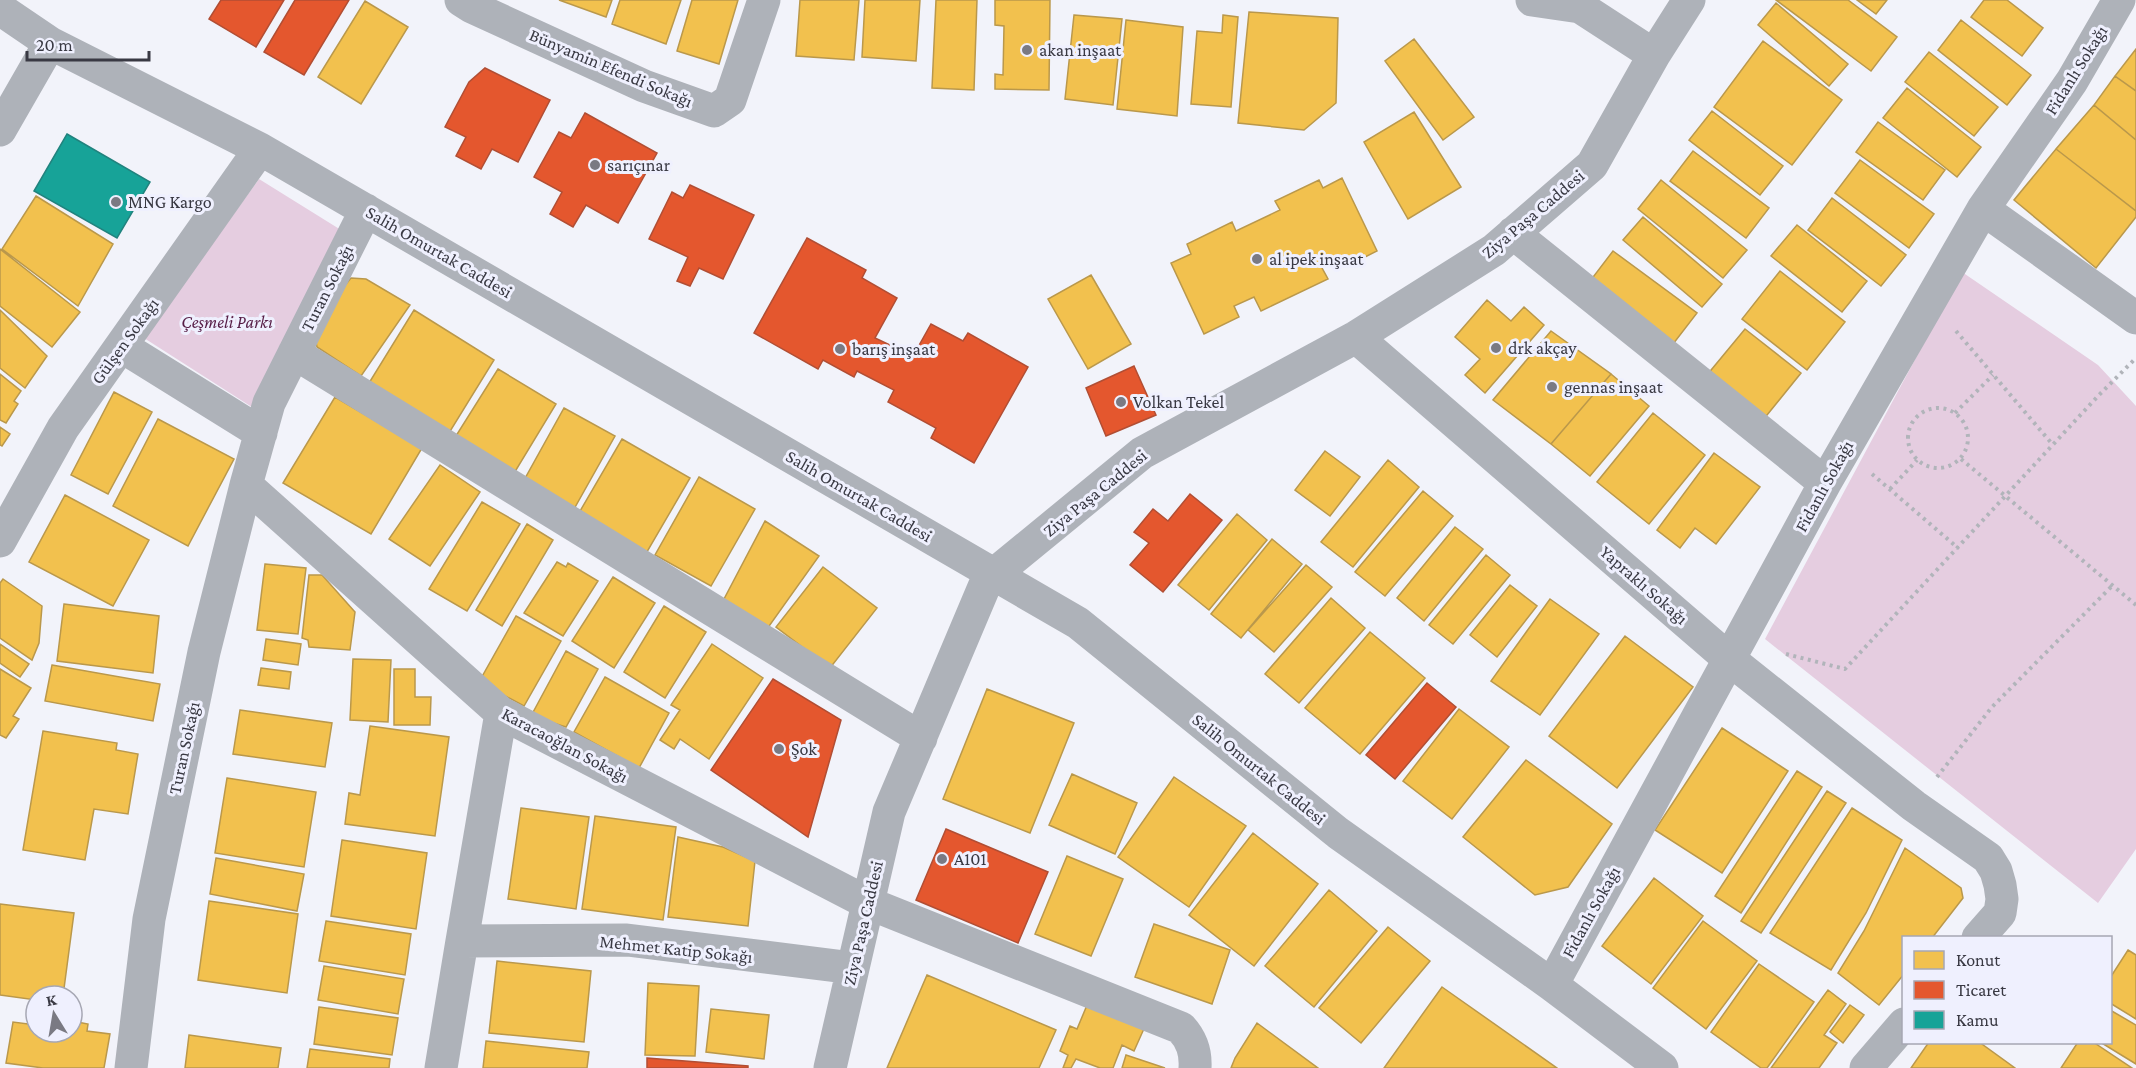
<svg xmlns="http://www.w3.org/2000/svg" width="2136" height="1068" font-family="'Crimson Pro',serif">
  <style>
    .green { fill: #e5cde0 }
    .homes { fill: #f2c14e; stroke: #ba984b; stroke-width: 1.5 }
    .shops { fill: #e4572e; stroke: #b14e34; stroke-width: 1.5 }
    .public { fill: #17a398; stroke: #21837e; stroke-width: 1.5 }
    .lines { fill: none; stroke-linecap: round; stroke-linejoin: round }
    .path { stroke: #b1b4ba; stroke-width: 4; stroke-dasharray: 3 4.5; stroke-linecap: butt }
    .minor { stroke: #aeb2b9; stroke-width: 33 }
    .poi-dot { fill: #7a7a83; stroke: #eff0fe; stroke-width: 2 }
    .labels { text-anchor: middle; dominant-baseline: central; stroke-width: 6; stroke-linejoin: round; paint-order: stroke }
    .poi-label { font-size: 18px; fill: #393943; stroke: #eff0fe; text-anchor: start }
    .street-label { font-size: 18px; fill: #393943; stroke: #eff0fe }
    .park-label { font-size: 18px; font-style: italic; fill: #561d46; stroke: #eff0fe }
  </style>
  <rect width="100%" height="100%" fill="#f2f3fa"/>
  <path class="green" d="M259 179 341 230 255 409 144 338Z
    M1962 272 2098 365 2136 406V849L2098 903 1765 639Z"/>
  <path class="homes" d="M559 0H612L606 17Z
    M620 0H681L666 44 612 24Z
    M692 0H738L719 64 677 51Z
    M800 0H859L854 60 796 56Z
    M865 0H920L916 61 862 57Z
    M936 0H977L974 90 932 88Z
    M995 0H1050L1049 90 995 89V74L1003 75 1004 26 995 25Z
    M1776 0H1848L1897 37 1871 71Z
    M1857 0H1887L1876 14Z
    M1984 0H2007L2043 28 2022 56 1971 17Z
    M365 1 408 27 361 104 318 77Z
    M1776 3 1848 64 1829 86 1758 25Z
    M1249 12 1338 18 1336 103 1304 130 1238 123Z
    M1074 15 1122 19 1113 105 1065 99Z
    M1223 15 1238 17 1231 107 1191 104 1197 31 1222 33Z
    M1126 20 1183 27 1177 116 1117 109Z
    M1961 20 2031 75 2007 105 1938 50Z
    M1414 39 1474 117 1443 140 1385 61Z
    M1763 41 1842 100 1792 165 1714 107Z
    M2136 49V91L2115 76Z
    M1929 52 1998 107 1974 136 1905 82Z
    M2115 76 2136 91V140L2094 105Z
    M1907 88 1981 147 1957 177 1883 118Z
    M2094 105 2136 140V211L2056 149Z
    M1712 111 1783 166 1760 195 1689 140Z
    M1414 112 1461 187 1408 219 1364 142Z
    M1878 122 1945 170 1923 200 1856 152Z
    M2056 149 2136 211V217L2096 268 2014 200Z
    M1693 151 1769 208 1746 238 1670 181Z
    M1860 160 1934 214 1909 248 1835 193Z
    M1342 178 1377 251 1347 266 1342 256 1321 266 1328 279 1261 311 1254 297 1234 306 1239 317 1204 334 1171 263 1191 254 1187 244 1232 222 1236 231 1280 210 1275 201 1319 180 1323 188Z
    M1661 180 1747 250 1723 278 1638 209Z
    M36 196 113 244 78 306 2 249Z
    M1832 198 1906 255 1881 286 1808 230Z
    M1643 217 1722 284 1702 307 1623 240Z
    M1797 225 1867 281 1842 312 1771 256Z
    M0 249 80 312 52 347 0 306Z
    M1613 251 1697 313 1670 348 1587 285Z
    M1780 271 1845 322 1807 370 1742 319Z
    M1091 275 1131 344 1088 369 1048 299Z
    M351 278 366 279 410 305 361 376 317 347 315 338 346 284Z
    M1487 300 1511 321 1524 307 1544 325 1485 393 1465 375 1480 359 1455 337Z
    M0 310 47 356 25 388 0 368Z
    M414 310 494 360 449 433 369 383Z
    M1745 329 1801 373 1763 420 1707 375Z
    M1551 331 1611 374 1551 444 1493 400Z
    M498 369 556 404 513 475 454 439Z
    M0 374 21 391 14 401 18 404 6 423 0 420Z
    M1611 374 1649 406 1590 476 1551 444Z
    M114 392 152 412 108 494 71 475Z
    M335 397 422 448 371 534 283 483Z
    M564 408 615 436 574 509 523 482Z
    M1653 413 1705 455 1649 524 1597 482Z
    M158 419 234 459 188 546 113 506Z
    M0 427 10 434 2 446 0 445Z
    M622 439 690 478 644 557 576 518Z
    M1325 451 1360 477 1330 516 1295 490Z
    M1714 453 1760 487 1716 544 1695 528 1680 548 1657 530Z
    M1388 460 1419 487 1353 567 1321 542Z
    M440 465 480 492 430 566 389 539Z
    M699 477 755 509 711 586 655 555Z
    M1423 491 1453 516 1385 596 1355 572Z
    M65 495 149 540 113 606 29 562Z
    M482 502 520 524 467 611 429 589Z
    M1237 514 1267 540 1209 610 1178 585Z
    M765 521 819 556 767 629 724 599Z
    M527 524 553 540 502 626 476 610Z
    M1455 527 1483 549 1424 621 1397 598Z
    M1272 539 1302 564 1241 638 1211 614Z
    M1486 555 1510 575 1453 644 1429 625Z
    M557 562 566 567 568 563 598 581 563 636 524 613Z
    M265 564 306 568 298 634 257 630Z
    M1306 565 1332 587 1274 652 1248 630Z
    M823 567 877 608 830 668 776 627Z
    M309 575H322L355 612 350 650 309 647 308 640 302 638Z
    M613 577 655 603 614 668 572 641Z
    M3 579 42 606 39 643 32 660 0 638V583Z
    M1510 585 1537 606 1497 657 1470 635Z
    M1331 598 1365 628 1299 703 1265 674Z
    M1550 599 1599 634 1540 715 1491 681Z
    M64 604 159 616 153 673 57 661Z
    M664 606 706 632 665 698 624 672Z
    M516 616 561 641 524 706 479 682Z
    M1370 632 1425 678 1360 754 1305 708Z
    M1625 636 1693 687 1617 788 1549 736Z
    M266 639 301 644 298 665 263 660Z
    M0 644 29 664 20 677 0 663Z
    M712 644 763 678 709 759 680 739 674 749 660 740 680 710 671 705Z
    M566 651 598 669 566 727 531 716Z
    M353 659 391 660 388 722 350 720Z
    M52 665 160 684 153 721 45 701Z
    M261 668 291 672 289 689 258 685Z
    M0 669 31 688 13 716 19 719 6 738 0 735Z
    M394 669H415V697H431L430 725H394Z
    M605 677 669 713 639 768 574 732Z
    M987 689 1074 723 1030 833 943 799Z
    M1459 709 1509 747 1452 819 1403 781Z
    M240 710 332 723 325 767 233 754Z
    M370 726 449 737 435 836 345 824 349 793 360 795Z
    M1722 728 1788 771 1722 873 1655 830Z
    M43 731 117 743 116 750 138 754 128 814 94 809 85 860 23 850Z
    M1526 760 1612 824 1568 887 1535 895 1463 837Z
    M1797 771 1822 787 1741 913 1715 896Z
    M1072 774 1137 803 1115 854 1049 825Z
    M1174 777 1246 826 1189 907 1118 857Z
    M227 778 316 792 304 867 215 853Z
    M1827 791 1846 803 1761 933 1741 921Z
    M521 808 589 817 576 909 508 899Z
    M1852 808 1902 840 1866 913 1831 970 1770 933Z
    M595 816 676 827 663 920 582 909Z
    M1253 833 1318 884 1254 966 1189 915Z
    M678 837 723 847 755 861 748 926 668 917Z
    M342 840 427 853 416 929 331 916Z
    M1905 848 1961 888 1963 898 1932 938H1904V974L1879 1005 1838 973 1864 931Z
    M1067 856 1123 879 1091 956 1035 934Z
    M216 858 304 874 297 911 210 894Z
    M1654 878 1703 916 1651 984 1602 946Z
    M1329 890 1377 931 1314 1007 1265 966Z
    M209 901 298 914 287 993 198 980Z
    M0 904 74 913 63 996H36V1000L0 995Z
    M326 921 411 934 405 975 319 961Z
    M1703 921 1757 961 1706 1029 1653 988Z
    M1154 924 1230 950 1212 1004 1135 977Z
    M1388 927 1430 961 1361 1043 1319 1008Z
    M2128 950 2136 955V1019L2110 1003V978Z
    M497 961 591 971 584 1042 489 1033Z
    M1759 964 1814 1002 1767 1068H1761L1711 1032Z
    M324 966 404 979 398 1014 318 1000Z
    M927 975 1056 1030 1039 1068H887Z
    M648 983 699 986 695 1056 645 1055Z
    M1442 987 1557 1068H1384Z
    M1828 990 1846 1004 1824 1035 1837 1043 1819 1068H1771Z
    M1090 998 1147 1022 1134 1051 1122 1045 1113 1068H1100L1076 1059 1071 1068H1063L1068 1055 1060 1051 1070 1026 1077 1029Z
    M1850 1005 1864 1015 1843 1043 1830 1032Z
    M319 1007 398 1018 392 1055 314 1044Z
    M711 1009 769 1015 764 1059 706 1052Z
    M2110 1010 2136 1025V1064L2100 1042H2110Z
    M30 1015 36 1016V1032H72V1021L88 1024 87 1031 110 1034 104 1068H43L6 1063 13 1022 28 1024Z
    M1257 1023 1318 1068H1231L1235 1058Z
    M189 1035 281 1048 278 1068H185Z
    M486 1041 589 1052 587 1068H483Z
    M1929 1042H1979L2015 1068H1911Z
    M2078 1042H2093L2132 1068H2061Z
    M310 1049 390 1059 389 1068H307Z
    M1126 1055 1165 1068H1122Z"/>
  <path class="shops" d="M221 0H284L256 47 209 19Z
    M295 0H349L304 75 264 52Z
    M485 68 550 100 518 162 492 149 481 169 456 156 466 137 445 127 469 82Z
    M585 113 657 153 618 223 586 205 573 227 550 214 562 192 534 177 559 132 571 138Z
    M690 185 754 215 723 279 699 268 690 286 677 281 688 257 649 239 672 192 683 198Z
    M807 238 866 270 862 278 897 298 875 338 913 356 931 324 963 341 968 333 1028 367 974 463 931 438 936 428 888 402 894 390 857 371 854 377 823 360 818 369 754 333Z
    M1134 366 1156 415 1106 436 1086 388Z
    M1190 494 1222 520 1163 592 1130 565 1149 543 1134 532 1153 509 1168 521Z
    M773 679 841 720 808 837 711 770Z
    M1427 683 1456 707 1395 779 1366 755Z
    M946 829 1048 872 1018 943 916 900Z
    M647 1058 748 1066V1068H647Z"/>
  <path class="public" d="M67 134 150 182 117 238 34 191Z"/>
  <g class="lines">
    <path class="path" d="M1956 331 2053 445
      M1908 438a30 30 0 1 1 60 0a30 30 0 1 1-60 0Z
      M1955 413 1993 375
      M1961 459 2136 605
      M1872 474 1958 548
      M1890 489 1917 460
      M1786 654 1845 669 2099 395 2136 358
      M1937 777 1992 707 2113 585"/>
    <path class="minor" d="M461 0 472 7 644 86 714 111 730 100 764 0
      M1532 0 1580 7 1654 55
      M0 9 50 43 260 149 1078 623 1338 833 1552 985 1662 1068
      M0 130 50 43
      M1983 209 2136 318
      M1513 233 1825 483
      M1356 337 1729 659 1914 806 1988 858 1996 871 2000 885 2002 899 2000 913 1978 938
      M121 346 261 433
      M294 353 921 738
      M246 485 501 713 868 903 1181 1028C1192 1040 1196 1052 1195 1068
      M0 541 63 428 260 149
      M462 941 501 713
      M1552 985 1825 483 1983 209 2072 81 2119 0
      M131 1068 149 919 204 652 246 485 269 403 366 210
      M441 1068 462 941 627 940 853 968
      M830 1068 889 812 987 580 1142 453 1356 337 1494 250 1592 165 1654 55 1689 0
      M1866 1068 1904 1024"/>
  </g>
  <g class="poi-dot">
    <circle cx="1027" cy="50" r="6"/>
    <circle cx="595" cy="165" r="6"/>
    <circle cx="116" cy="202" r="6"/>
    <circle cx="1257" cy="259" r="6"/>
    <circle cx="1496" cy="348" r="6"/>
    <circle cx="840" cy="349" r="6"/>
    <circle cx="1552" cy="387" r="6"/>
    <circle cx="1121" cy="402" r="6"/>
    <circle cx="779" cy="749" r="6"/>
    <circle cx="942" cy="859" r="6"/>
  </g>
  <g class="labels">
    <g class="poi-label">
      <text x="1039" y="50">akan inşaat</text>
      <text x="607" y="165">sarıçınar</text>
      <text x="128" y="202">MNG Kargo</text>
      <text x="1269" y="259">al ipek inşaat</text>
      <text x="1508" y="348">drk akçay</text>
      <text x="852" y="349">barış inşaat</text>
      <text x="1564" y="387">gennas inşaat</text>
      <text x="1133" y="402">Volkan Tekel</text>
      <text x="791" y="749">Şok</text>
      <text x="954" y="859">A101</text>
    </g>
    <g class="street-label">
      <text transform="translate(611 68) rotate(23)">Bünyamin Efendi Sokağı</text>
      <text transform="translate(2076 70) rotate(-58)">Fidanlı Sokağı</text>
      <text transform="translate(1533 214) rotate(-40)">Ziya Paşa Caddesi</text>
      <text transform="translate(439 252) rotate(30)">Salih Omurtak Caddesi</text>
      <text transform="translate(327 288) rotate(-63)">Turan Sokağı</text>
      <text transform="translate(125 341) rotate(-54)">Gülşen Sokağı</text>
      <text transform="translate(1824 486) rotate(-61)">Fidanlı Sokağı</text>
      <text transform="translate(1095 493) rotate(-39)">Ziya Paşa Caddesi</text>
      <text transform="translate(859 496) rotate(30)">Salih Omurtak Caddesi</text>
      <text transform="translate(1644 585) rotate(41)">Yapraklı Sokağı</text>
      <text transform="translate(565 745) rotate(28)">Karacaoğlan Sokağı</text>
      <text transform="translate(184 748) rotate(-78)">Turan Sokağı</text>
      <text transform="translate(1259 769) rotate(39)">Salih Omurtak Caddesi</text>
      <text transform="translate(1591 912) rotate(-61)">Fidanlı Sokağı</text>
      <text transform="translate(863 923) rotate(-77)">Ziya Paşa Caddesi</text>
      <text transform="translate(676 949) rotate(6)">Mehmet Katip Sokağı</text>
    </g>
    <g class="park-label">
      <text x="227" y="322">Çeşmeli Parkı</text>
    </g>
  </g>
  <rect x="1902" y="936" width="210" height="108" fill="#eff0fe" stroke="#a6a7b3" stroke-width="1.5"/>
  <rect x="1914" y="951" width="30" height="18" fill="#f2c14e" stroke="#a6a7b3" stroke-width="1.5"/>
  <text x="1956" y="966" font-size="18" fill="#393943">Konut</text>
  <rect x="1914" y="981" width="30" height="18" fill="#e4572e" stroke="#a6a7b3" stroke-width="1.5"/>
  <text x="1956" y="996" font-size="18" fill="#393943">Ticaret</text>
  <rect x="1914" y="1011" width="30" height="18" fill="#17a398" stroke="#a6a7b3" stroke-width="1.5"/>
  <text x="1956" y="1026" font-size="18" fill="#393943">Kamu</text>
  <g transform="translate(54 1014) rotate(349)"><circle r="28" fill="#eff0fe" stroke="#a6a7b3" stroke-width="1.5"/>
  <path d="M0-4.5L10 22L0 15L-10 22Z" fill="#7a7a83"/>
  <text y="-9" font-size="16" font-weight="bold" text-anchor="middle" fill="#393943">K</text>
  </g>
  <path d="M27 51v9h122v-9" fill="none" stroke="#393943" stroke-width="3"/>
  <text x="36" y="51" font-size="18" fill="#393943" stroke="#eff0fe" stroke-width="4.5" paint-order="stroke">20 m</text>
</svg>
